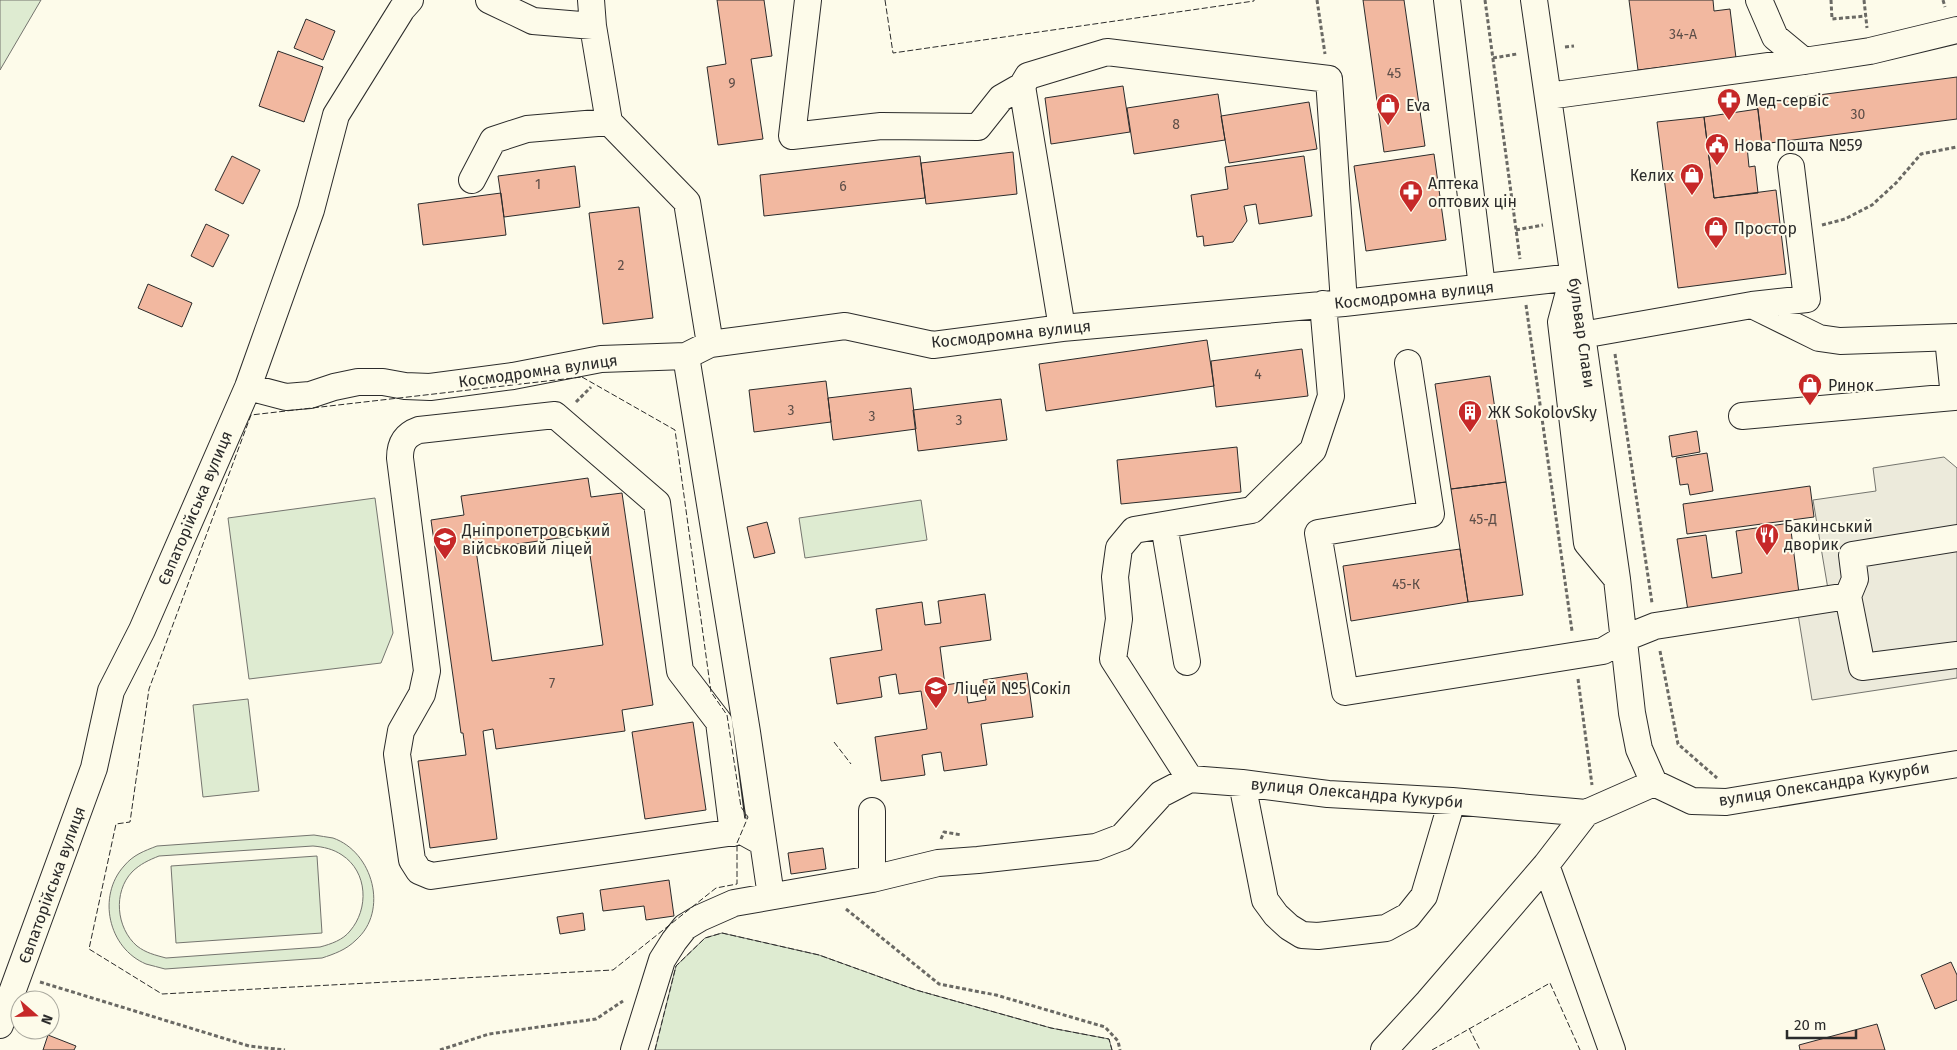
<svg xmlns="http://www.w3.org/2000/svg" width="1957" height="1050" font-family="'Fira Sans',sans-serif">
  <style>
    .green { fill: #deebd1; stroke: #74746e; fill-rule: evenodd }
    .parking { fill: #eceadb; stroke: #74746e }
    .building { fill: #f2b8a0; stroke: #2b2b2b; fill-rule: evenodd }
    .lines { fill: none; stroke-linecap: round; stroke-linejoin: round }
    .minor-casing { stroke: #2b2b2b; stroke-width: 28 }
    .path { stroke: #6a6964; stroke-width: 3; stroke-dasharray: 4 2.5; stroke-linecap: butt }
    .minor { stroke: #fdfbea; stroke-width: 26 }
    .fence { stroke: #2b2b2b; stroke-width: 1; stroke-dasharray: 6 2.5; stroke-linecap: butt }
    .labels { text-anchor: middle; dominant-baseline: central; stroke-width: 4; stroke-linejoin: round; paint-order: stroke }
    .number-label { font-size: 14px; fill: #5d4e48 }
    .poi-label { font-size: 16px; fill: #2b2b2b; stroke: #fdfbea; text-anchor: start }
    .street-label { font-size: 16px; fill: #2b2b2b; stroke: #fdfbea }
  </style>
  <rect width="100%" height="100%" fill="#fdfbea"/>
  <path class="green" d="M0 0H41L0 70Z
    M375 498 393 633 381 663 249 679 228 518Z
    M921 500 927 540 805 558 799 518Z
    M248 699 259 791 203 797 193 705Z
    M314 835C320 836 327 837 333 838 373 852 389 911 356 940 346 950 334 954 322 958L165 969C159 967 152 966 146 964 108 948 97 896 124 866 133 855 144 851 157 846ZM313 846C324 847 333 849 342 855 368 872 369 909 350 931 343 940 331 944 320 947L166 958C155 955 146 953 137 946 116 928 113 892 132 872 140 864 149 860 159 856Z
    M317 856 322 933 176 943 171 866Z
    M722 933 819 955 916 990 1051 1028 1109 1039 1112 1050H655L676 966 705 938Z"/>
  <path class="parking" d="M1944 457 1957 468V678L1812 700 1798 614 1831 607 1813 500 1876 491 1873 468Z"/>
  <path class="building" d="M717 0H764L772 56 751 59 763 139 718 145 707 67 726 64Z
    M1363 0H1404L1425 146 1384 152Z
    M1629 0H1713L1714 11 1730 9 1736 58 1638 70Z
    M306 19 335 31 323 60 294 48Z
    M278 51 323 67 304 122 259 106Z
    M1957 77V119L1762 144 1757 103Z
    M1123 86 1130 132 1051 144 1045 98Z
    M1218 94 1225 140 1134 154 1127 108Z
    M1309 102 1317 149 1229 163 1221 116Z
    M1758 109 1762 144 1747 146 1749 167 1755 166 1758 193 1714 198 1704 117Z
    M1704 117 1714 198 1776 190 1786 274 1678 288 1657 122Z
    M1013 152 1017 194 926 204 921 163Z
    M1434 154 1446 240 1366 251 1354 166Z
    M232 156 260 170 243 204 215 190Z
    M920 156 925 198 764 216 760 175Z
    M1304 156 1312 216 1259 224 1256 204 1244 206 1247 221 1233 242 1204 246 1203 236 1197 237 1191 195 1228 189 1225 167Z
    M575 166 580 207 504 217 498 176Z
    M501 193 506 235 423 245 418 204Z
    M639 207 653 318 603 324 589 213Z
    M206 224 229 235 213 267 191 256Z
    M148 284 192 303 182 327 138 308Z
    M1207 340 1214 386 1046 411 1039 364Z
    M1302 349 1308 396 1216 407 1211 361Z
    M1490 376 1506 482 1451 489 1435 384Z
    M826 381 831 422 754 432 749 390Z
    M911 388 916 429 833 440 828 398Z
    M1001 399 1007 440 918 451 913 410Z
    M1697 431 1700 452 1672 457 1669 436Z
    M1237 447 1241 492 1121 504 1117 460Z
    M1707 453 1713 491 1690 495 1688 484 1680 485 1676 458Z
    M588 478 591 497 622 493 653 705 622 710 625 731 496 749 493 729 483 731 497 839 430 848 418 761 466 755 463 733H461L431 520 464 515 461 496ZM587 534 603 645 492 661 476 550Z
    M1506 482 1523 595 1468 602 1451 489Z
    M1810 486 1814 517 1687 534 1683 504Z
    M767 522 775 553 754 558 747 527Z
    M1790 523 1799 593 1688 611 1677 539 1706 535 1712 578 1742 573 1736 531Z
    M1460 549 1468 602 1351 621 1343 566Z
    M985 594 991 640 940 647 945 685 965 682 968 703 986 700 983 680 1027 673 1033 717 981 724 987 765 944 771 941 752 922 755 925 775 881 781 875 737 927 729 921 691 899 694 896 674 879 677 882 697 837 704 830 658 882 650 876 609 922 602 925 625 941 623 938 601Z
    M693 722 706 810 645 819 632 732Z
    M823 848 826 869 791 874 788 853Z
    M669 880 674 916 646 920 644 906 603 911 600 890Z
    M583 913 585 930 560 934 557 917Z
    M1951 962 1957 975V1000L1935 1009 1921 975Z
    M1877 1024 1885 1050H1800L1799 1045Z
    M48 1035 76 1046 74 1050H43Z"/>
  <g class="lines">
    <g class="minor-casing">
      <path id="minor" d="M489 0 533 21 593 26 591 0
        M808 0 792 136 881 126 978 127 1001 98 1022 86
        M1447 0 1482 287
        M1534 0 1617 579 1632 713 1639 749 1654 783
        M1759 0 1775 37 1804 61
        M593 26 609 122 687 202 710 344
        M1548 96 1804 61 1870 51 1957 30
        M472 180 493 140 527 129 609 122
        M1752 305 1819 338 1840 341 1957 337
        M1062 328 1022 86 1028 76 1107 52 1329 79 1344 303
        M1582 335 1752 305 1807 299 1791 167
        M686 356 747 732 771 896
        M1408 363 1431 514 1318 533 1345 692 1603 651 1625 638 1655 626 1848 596
        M248 387 286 397 310 395 334 387 358 382H383L405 386 430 387 513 376 601 359 686 356 710 344 845 326 933 345 1062 328 1344 303 1573 277 1561 322 1587 543 1617 579
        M1742 416 1954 397 1948 338
        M1164 525 1187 662
        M1957 538 1852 555 1855 579 1848 596 1862 667 1957 655
        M1190 779 1113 659 1119 619 1115 577 1119 548 1134 530 1252 510 1313 450 1331 396 1323 304
        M1242 783 1265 900 1276 915 1289 927 1302 935 1318 936 1386 928 1408 916 1424 896 1452 801
        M872 811V879
        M733 833 719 722 680 671 657 503 555 415 419 430C405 435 400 443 400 458L427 671 422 694 401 731 397 754 412 860 419 871 431 876 742 831 762 842
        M1546 865 1612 1050
        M0 1025 94 768 111 691 142 630 248 387 311 210 336 115 402 9 410 0
        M634 1050 662 960 674 941 685 927 700 918 734 903 872 879 938 863 978 860 1096 847 1122 837 1161 794 1190 779 1242 783 1328 794 1452 801 1586 813 1654 783 1692 801 1726 802 1957 764
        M1384 1050 1428 1002 1546 865 1586 813"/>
    </g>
    <path class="path" d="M1317 0 1325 54
      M1485 0 1520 259
      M1831 0 1832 19 1866 16
      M1864 0 1867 28
      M1943 0 1945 7
      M1565 47 1574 46
      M1493 58 1517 54
      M1822 225 1845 219 1872 205 1896 183 1921 154 1957 147
      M1516 230 1543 225
      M1526 305 1572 631
      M1615 354 1652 603
      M576 402 591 387
      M1660 651 1678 744 1717 778
      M1578 679 1592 785
      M941 839 944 832 962 835
      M846 909 939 984 996 995 1105 1027 1118 1041 1120 1050
      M40 982 249 1046 285 1050
      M440 1050 489 1034 596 1019 623 1001"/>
    <use href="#minor" class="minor"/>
    <path class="fence" d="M885 0 893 53 1254 1V0
      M582 377 675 430 711 692 727 715 741 807 748 817 737 843V884L716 888 613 970 162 994 89 949 116 824 130 822 149 689 251 415Z
      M834 742 851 764
      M1469 1028 1480 1050
      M655 1050 676 966 705 938 722 933 819 955 916 990 1051 1028 1109 1039 1112 1050
      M1432 1050 1550 983 1580 1050"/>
  </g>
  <defs>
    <g id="pharmacy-pin" transform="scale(1.25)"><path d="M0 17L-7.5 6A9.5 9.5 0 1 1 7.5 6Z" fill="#c62828" stroke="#fdfbea"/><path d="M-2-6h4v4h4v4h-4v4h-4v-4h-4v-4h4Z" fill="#fff"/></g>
    <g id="shop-pin" transform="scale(1.25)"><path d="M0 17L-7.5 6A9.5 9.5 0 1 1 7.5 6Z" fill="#c62828" stroke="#fdfbea"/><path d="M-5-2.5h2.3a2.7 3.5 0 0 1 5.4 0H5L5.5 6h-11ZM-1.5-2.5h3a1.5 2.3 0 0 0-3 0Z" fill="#fff"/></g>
    <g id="civic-pin" transform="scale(1.25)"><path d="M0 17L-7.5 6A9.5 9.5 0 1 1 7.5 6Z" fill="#c62828" stroke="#fdfbea"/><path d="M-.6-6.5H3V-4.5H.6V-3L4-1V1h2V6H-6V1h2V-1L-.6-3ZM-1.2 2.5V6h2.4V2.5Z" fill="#fff"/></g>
    <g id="building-pin" transform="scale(1.25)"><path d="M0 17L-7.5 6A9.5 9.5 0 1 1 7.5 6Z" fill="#c62828" stroke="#fdfbea"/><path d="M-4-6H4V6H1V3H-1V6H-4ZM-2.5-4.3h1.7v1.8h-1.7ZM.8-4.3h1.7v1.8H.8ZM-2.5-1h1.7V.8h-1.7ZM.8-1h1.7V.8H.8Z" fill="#fff"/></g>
    <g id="restaurant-pin" transform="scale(1.25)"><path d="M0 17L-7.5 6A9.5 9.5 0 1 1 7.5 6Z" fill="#c62828" stroke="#fdfbea"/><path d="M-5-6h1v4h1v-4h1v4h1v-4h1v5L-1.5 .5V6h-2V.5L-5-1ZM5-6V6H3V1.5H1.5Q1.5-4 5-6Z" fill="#fff"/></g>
    <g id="school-pin" transform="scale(1.25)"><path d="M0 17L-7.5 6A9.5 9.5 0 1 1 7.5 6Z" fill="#c62828" stroke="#fdfbea"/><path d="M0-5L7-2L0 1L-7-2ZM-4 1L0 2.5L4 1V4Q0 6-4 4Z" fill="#fff"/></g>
  </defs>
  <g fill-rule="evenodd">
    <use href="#pharmacy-pin" x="1729" y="100"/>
    <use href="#shop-pin" x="1388" y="105"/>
    <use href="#civic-pin" x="1717" y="145"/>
    <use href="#shop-pin" x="1692" y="175"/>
    <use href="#pharmacy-pin" x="1411" y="192"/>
    <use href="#shop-pin" x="1716" y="228"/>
    <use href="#shop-pin" x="1810" y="385"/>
    <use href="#building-pin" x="1470" y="412"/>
    <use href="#restaurant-pin" x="1767" y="535"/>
    <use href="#school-pin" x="445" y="539"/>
    <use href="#school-pin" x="936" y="688"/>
  </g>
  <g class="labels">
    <g class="number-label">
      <text x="1683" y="34">34-А</text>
      <text x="1394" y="73">45</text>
      <text x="732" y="83">9</text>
      <text x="1858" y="114">30</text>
      <text x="1176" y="124">8</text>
      <text x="538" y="184">1</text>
      <text x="843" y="186">6</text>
      <text x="621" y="265">2</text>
      <text x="1258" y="374">4</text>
      <text x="791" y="410">3</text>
      <text x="872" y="416">3</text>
      <text x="959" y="420">3</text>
      <text x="1483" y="519">45-Д</text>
      <text x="1406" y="584">45-К</text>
      <text x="552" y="683">7</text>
    </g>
    <g class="poi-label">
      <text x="1746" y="100">Мед-сервіс</text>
      <text x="1406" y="105">Eva</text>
      <text x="1734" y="145">Нова Пошта №59</text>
      <text x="1674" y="175" text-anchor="end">Келих</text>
      <text x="1428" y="183">Аптека<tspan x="1428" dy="18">оптових цін</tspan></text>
      <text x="1734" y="228">Простор</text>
      <text x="1828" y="385">Ринок</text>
      <text x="1488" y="412">ЖК SokolovSky</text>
      <text x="1784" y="526">Бакинський<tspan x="1784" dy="18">дворик</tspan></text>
      <text x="462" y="530">Дніпропетровський<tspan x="462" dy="18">військовий ліцей</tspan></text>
      <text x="954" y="688">Ліцей №5 Сокіл</text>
    </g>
    <g class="street-label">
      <text transform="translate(1414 295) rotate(-6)">Космодромна вулиця</text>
      <text transform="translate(1582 333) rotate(82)">бульвар Слави</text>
      <text transform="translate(1011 334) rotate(-6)">Космодромна вулиця</text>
      <text transform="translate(538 371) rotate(-8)">Космодромна вулиця</text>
      <text transform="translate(195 508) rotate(-67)">Євпаторійська вулиця</text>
      <text transform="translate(1824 784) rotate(-9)">вулиця Олександра Кукурби</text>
      <text transform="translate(1357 793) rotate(5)">вулиця Олександра Кукурби</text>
      <text transform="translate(52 885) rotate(-70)">Євпаторійська вулиця</text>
    </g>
  </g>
  <g transform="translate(35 1015) rotate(110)"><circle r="24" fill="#fdfbea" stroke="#a9a89e"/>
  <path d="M0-4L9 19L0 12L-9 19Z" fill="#c62828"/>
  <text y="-8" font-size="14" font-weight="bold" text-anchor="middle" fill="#2b2b2b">N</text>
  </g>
  <path d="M1787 1030v8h69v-8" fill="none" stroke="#2b2b2b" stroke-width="2.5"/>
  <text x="1794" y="1030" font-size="15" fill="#2b2b2b" stroke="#fdfbea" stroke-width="4" paint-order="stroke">20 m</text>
</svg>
